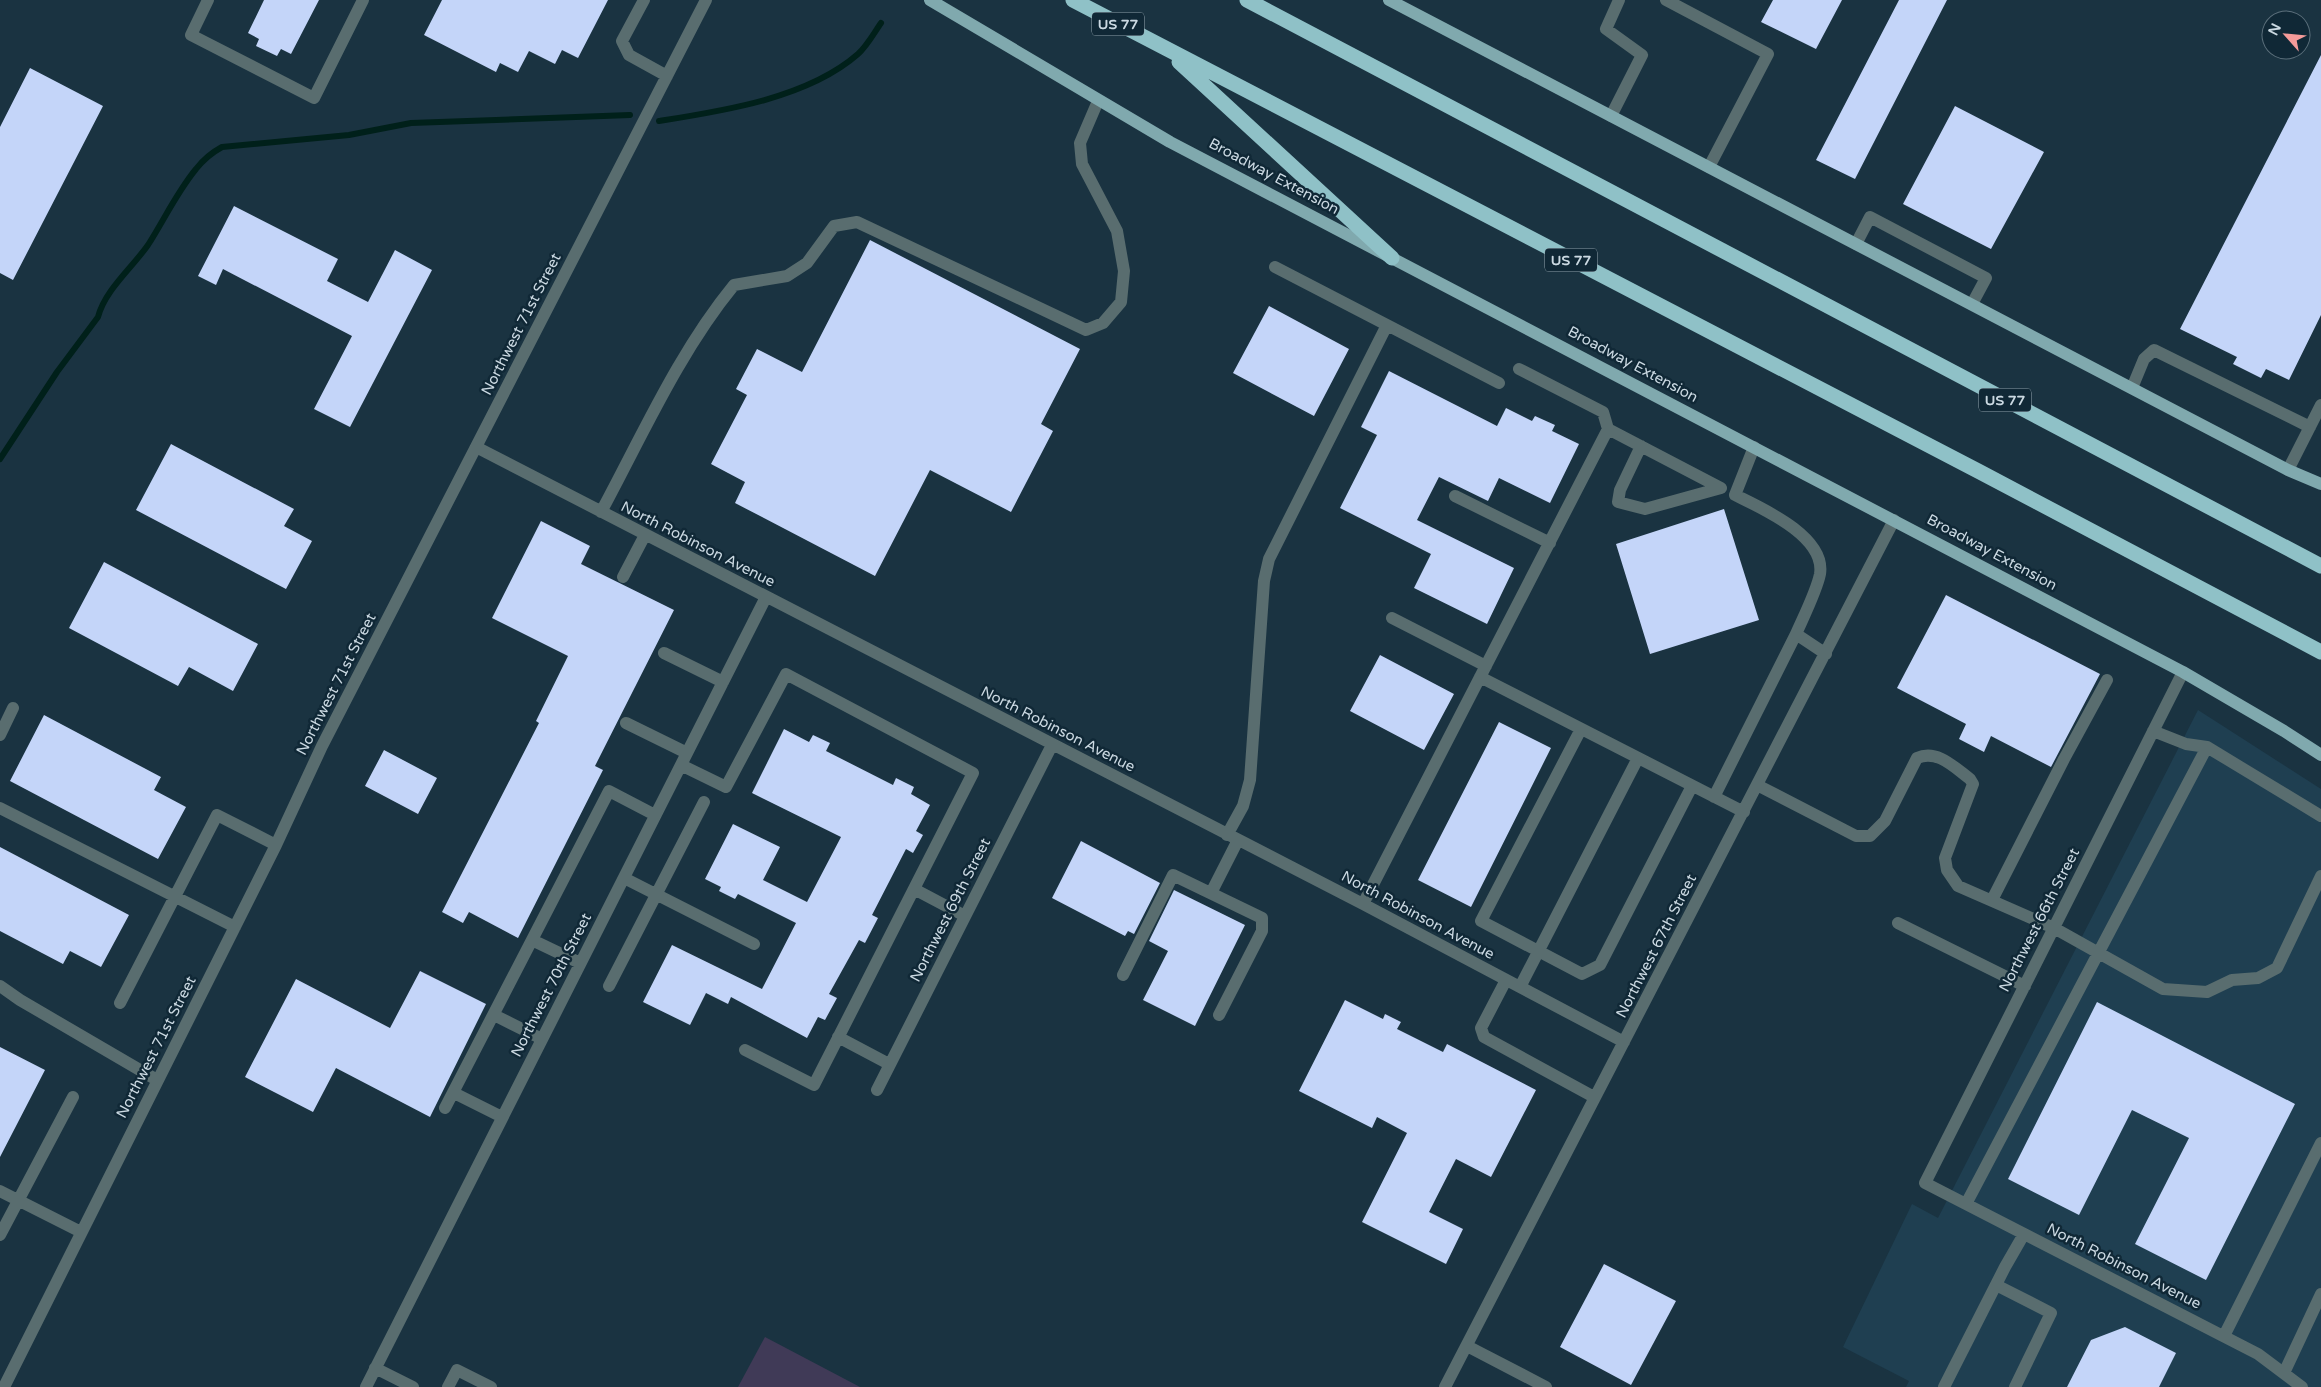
<svg xmlns="http://www.w3.org/2000/svg" width="2321" height="1387" font-family="'Varela Round',sans-serif">
  <style>
    .built { fill: #1f3f51 }
    .green { fill: #403a57 }
    .lines { fill: none; stroke-linecap: round; stroke-linejoin: round }
    .stream { stroke: #00201a; stroke-width: 6 }
    .building { fill: #c4d5f9 }
    .minor { stroke: #596d6f; stroke-width: 12 }
    .major { stroke: #80a9ae; stroke-width: 12 }
    .highway { stroke: #8fc1c7; stroke-width: 15 }
    .labels { text-anchor: middle; dominant-baseline: central; stroke-width: 5; stroke-linejoin: round; paint-order: stroke }
    .shield { fill: #102836; stroke: #93a4ae; stroke-width: 1 }
    .shield-label { font-size: 14px; font-weight: bold; fill: #cbd9e2 }
    .street-label { font-size: 15px; fill: #cbd9e2; stroke: #102836 }
  </style>
  <rect width="100%" height="100%" fill="#1a3341"/>
  <path class="built" d="M2198 710 2321 789V1387H1906L1909 1381 1843 1347 1912 1204 1938 1218Z"/>
  <path class="green" d="M765 1337 860 1387H738Z"/>
  <g class="lines">
    <path class="stream" d="M659 121C723 111 808 98 858 54 867 46 874 33 881 23
      M0 459 57 372 98 317C105 290 132 268 148 245 164 220 177 192 196 169 203 160 211 153 222 147L349 135 411 123 630 115"/>
  </g>
  <path class="building" d="M264 0H319L291 54 281 49 277 56 256 46 259 39 248 33Z
    M442 0H608L578 58 562 50 555 64 529 51 518 72 500 63 496 72 424 35Z
    M1773 0H1842L1816 49 1761 22Z
    M1899 0H1947L1855 179 1816 160Z
    M2321 55V315L2289 380 2266 369 2261 378 2233 364 2237 357 2180 329Z
    M30 68 103 106 13 280 0 273V127Z
    M1955 106 2044 152 1991 249 1903 204Z
    M234 206 338 259 327 281 368 302 395 250 432 270 350 427 314 409 352 336 223 269 216 285 198 276Z
    M870 240 1080 349 1041 424 1053 431 1011 512 930 470 875 576 735 503 745 482 711 464 747 395 736 389 757 349 802 372Z
    M1269 306 1349 349 1314 416 1233 373Z
    M1389 371 1497 426 1506 408 1532 421 1535 416 1555 425 1552 431 1579 444 1550 503 1499 478 1488 501 1439 477 1417 520 1514 568 1487 624 1414 588 1431 554 1340 508 1377 435 1361 427Z
    M171 444 294 509 284 526 312 541 286 589 136 510Z
    M1724 509 1759 620 1650 654 1616 544Z
    M541 521 590 546 581 564 674 610 595 766 603 770 518 938 469 912 463 923 442 912 539 723 536 721 568 656 492 618Z
    M104 562 258 644 233 691 189 667 178 686 69 628Z
    M1946 595 2100 674 2051 767 1991 736 1984 752 1959 739 1966 724 1897 688Z
    M1380 655 1454 694 1424 750 1350 711Z
    M44 715 161 777 154 790 186 807 158 859 10 781Z
    M1499 722 1551 748 1471 907 1418 880Z
    M784 729 809 742 813 735 830 743 826 751 893 785 896 778 914 787 911 794 930 805 916 831 923 835 913 853 906 849 872 915 878 918 865 943 859 940 829 994 837 998 825 1020 818 1017 807 1038 731 997 728 1004 706 993 690 1025 643 1002 672 945 762 989 796 923 738 894 735 899 719 891 721 887 705 879 733 824 780 847 763 880 807 902 841 837 752 793Z
    M384 750 437 778 418 814 365 786Z
    M1081 841 1160 883 1134 934 1128 931 1125 936 1052 898Z
    M0 847 129 915 101 967 70 951 63 964 0 931Z
    M1174 890 1245 925 1195 1026 1143 1000 1168 951 1149 941Z
    M420 971 486 1004 430 1117 336 1068 313 1112 245 1077 296 979 390 1028Z
    M1345 1000 1383 1019 1385 1014 1401 1022 1397 1029 1443 1052 1447 1044 1536 1090 1491 1177 1456 1159 1429 1212 1463 1229 1446 1264 1362 1222 1407 1133 1377 1117 1372 1128 1299 1091Z
    M2097 1002 2295 1104 2206 1280 2135 1244 2189 1138 2132 1110 2079 1215 2008 1179Z
    M0 1047 45 1070 0 1157Z
    M1604 1264 1676 1301 1631 1385 1560 1347Z
    M2125 1327 2176 1353 2159 1387H2067L2091 1340Z"/>
  <g class="lines">
    <path class="minor" d="M208 0 191 35 314 98 363 0
      M644 0 622 41 629 55 667 76
      M1666 0 1768 54 1709 167
      M1611 116 1642 55 1606 29 1619 0
      M1856 244 1870 217 1986 278 1972 304
      M1275 267 1499 383
      M2132 388 2144 359 2154 350 2310 427
      M1608 429 1721 488 1645 509 1618 502 1620 490 1641 446
      M476 447 1363 904 1624 1042
      M1754 447 1735 495C1761 508 1826 536 1820 574 1817 590 1803 618 1796 634L1826 654
      M2288 470 2321 405
      M1455 496 1550 543
      M601 512C642 436 679 352 734 285L787 276 807 263 834 226 857 222 1086 330 1103 323 1121 302 1124 271 1117 231 1082 164 1080 143 1098 101
      M623 577 645 535
      M1392 618 1486 666
      M664 653 723 682
      M2183 672 1925 1183 2258 1354 2302 1387
      M1480 677 1744 812
      M626 723 687 753
      M1581 729 1481 921 1582 974 1600 965 1692 786
      M2153 731 2186 744 2207 747 2321 816
      M0 735 13 708
      M681 765 726 787 786 674 973 773 814 1085 745 1050
      M1757 785 1856 836H1870L1885 821 1917 758C1937 749 1954 767 1970 779L1973 784 1945 858 1947 870 1958 886 2054 928 2163 989 2207 992 2232 980 2258 978 2277 968 2321 876
      M1714 797 1796 634
      M0 808 235 927
      M1227 835 1243 806 1250 780 1264 581 1269 559 1387 325
      M624 878 754 944
      M914 889 965 916
      M1211 893 1238 840
      M1992 900 2064 759 2107 680
      M1363 904 1608 429 1603 412 1519 369
      M1898 923 2025 986
      M532 940 580 963
      M1123 975 1173 875 1262 918V931L1219 1015
      M1506 980 1481 1028 1484 1037 1594 1097
      M0 986 20 1000 157 1080
      M609 986 704 802
      M1520 987 1638 758
      M120 1003 217 815 276 845
      M494 1015 542 1039
      M838 1037 889 1064
      M877 1090 1052 745
      M454 1093 502 1117
      M445 1108 609 791 655 815
      M0 1191 81 1232
      M1966 1204 2207 747
      M0 1235 73 1097
      M1996 1285 2051 1313 2015 1387
      M2224 1336 2321 1143
      M1467 1346 1546 1387
      M375 1368 413 1387
      M2284 1373 2321 1294
      M4 1387 276 845 322 746 706 0
      M366 1387 766 597
      M448 1387 457 1370 491 1387
      M1445 1387 1894 520
      M1944 1387 2005 1267 2024 1234"/>
    <path class="major" d="M930 0 1170 142 2183 672 2284 731 2321 755
      M1389 0 2288 470 2321 484"/>
    <path class="highway" d="M1073 0 1980 472 2321 652
      M1247 0 2321 566
      M1179 62 1392 258"/>
  </g>
  <g class="labels">
    <g class="shield">
      <rect x="1092" y="12.5" width="52" height="23" rx="4"/>
      <rect x="1545" y="248.5" width="52" height="23" rx="4"/>
      <rect x="1979" y="388.5" width="52" height="23" rx="4"/>
    </g>
    <g class="shield-label">
      <text x="1118" y="24">US 77</text>
      <text x="1571" y="260">US 77</text>
      <text x="2005" y="400">US 77</text>
    </g>
    <g class="street-label">
      <text transform="translate(1274 176) rotate(28)">Broadway Extension</text>
      <text transform="translate(521 324) rotate(-63)">Northwest 71st Street</text>
      <text transform="translate(1633 364) rotate(28)">Broadway Extension</text>
      <text transform="translate(698 544) rotate(27)">North Robinson Avenue</text>
      <text transform="translate(1992 552) rotate(28)">Broadway Extension</text>
      <text transform="translate(336 684) rotate(-63)">Northwest 71st Street</text>
      <text transform="translate(1058 729) rotate(27)">North Robinson Avenue</text>
      <text transform="translate(950 910) rotate(-63)">Northwest 69th Street</text>
      <text transform="translate(1418 915) rotate(28)">North Robinson Avenue</text>
      <text transform="translate(2039 920) rotate(-63)">Northwest 66th Street</text>
      <text transform="translate(1656 946) rotate(-63)">Northwest 67th Street</text>
      <text transform="translate(551 985) rotate(-63)">Northwest 70th Street</text>
      <text transform="translate(156 1047) rotate(-63)">Northwest 71st Street</text>
      <text transform="translate(2124 1266) rotate(27)">North Robinson Avenue</text>
    </g>
  </g>
  <g transform="translate(2286 35) rotate(297)"><circle r="24" fill="#102836" stroke="#5b6f7b"/>
  <path d="M0-4L9 19L0 12L-9 19Z" fill="#f59b9a"/>
  <text y="-8" font-size="14" font-weight="bold" text-anchor="middle" fill="#cbd9e2">N</text>
  </g>
</svg>
